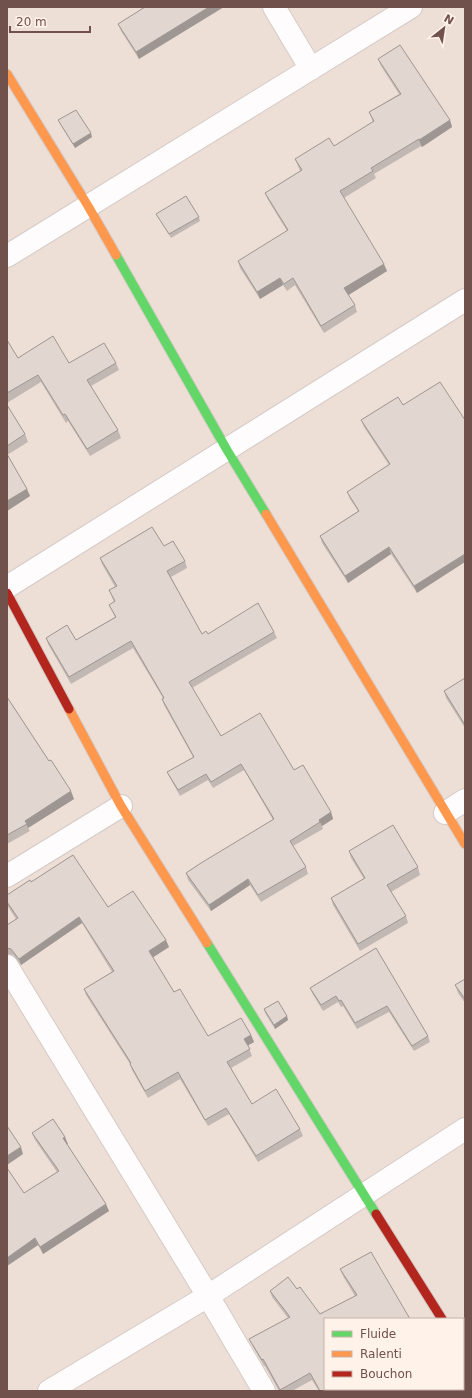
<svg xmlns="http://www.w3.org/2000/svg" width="472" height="1398" font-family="'DejaVu Sans',sans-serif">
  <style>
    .residential { fill: #eedfd6; fill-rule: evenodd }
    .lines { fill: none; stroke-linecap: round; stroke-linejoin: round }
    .street-casing { stroke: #d4cac6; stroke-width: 24 }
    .fast-casing { stroke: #d4c9c5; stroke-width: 11 }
    .slow-casing { stroke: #d4c9c5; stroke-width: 11 }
    .jam-casing { stroke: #d4c9c5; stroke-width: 11 }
    .street { stroke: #fefcfc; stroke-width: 22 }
    .fast { stroke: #63d668; stroke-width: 9 }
    .slow { stroke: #ff974d; stroke-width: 9 }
    .jam { stroke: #b3261e; stroke-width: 9 }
    .wall { fill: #c2b8b3 }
    .shaded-wall { fill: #9e9692 }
    .building { fill: #e1d6d0; stroke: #9e9692 }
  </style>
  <rect width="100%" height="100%" fill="#f5eee8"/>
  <path class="residential" d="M7 7H465V1391H7ZM325 1319H463V1389H325Z"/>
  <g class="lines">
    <g class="street-casing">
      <path id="street" d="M274 7 311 69
        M7 256 411 7
        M7 587 465 300
        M445 813 465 800
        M7 876 121 806
        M7 966 208 1296 264 1391
        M463 1352 465 1355
        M49 1391 208 1296 465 1129"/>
    </g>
    <g class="fast-casing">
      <path id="fast" d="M116 255 227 450 266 514
        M207 943 376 1214"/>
    </g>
    <g class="slow-casing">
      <path id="slow" d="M7 74 88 206 116 255
        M266 514 465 844
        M69 709 121 806 207 943"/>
    </g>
    <g class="jam-casing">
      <path id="jam" d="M7 593 69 709
        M376 1214 442 1319"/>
    </g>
    <use href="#street" class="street"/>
    <use href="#fast" class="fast"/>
    <use href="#slow" class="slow"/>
    <use href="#jam" class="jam"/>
  </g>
  <path class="wall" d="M145 7 139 59 121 31 118 24Z
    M378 59 450 120 452 127 422 147 421 146 374 174 376 178 344 198 387 271 348 295 355 305 357 312 324 333 295 285 287 291 283 285 260 299 240 268 238 261 287 231 268 200 265 193 300 171 298 166 295 159 334 146 373 122 369 112 399 94 381 66Z
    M58 120 92 137 75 148 60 124Z
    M156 214 199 217 200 221 171 238 158 217Z
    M7 340 18 358 69 363H116L119 370 91 386 118 430 121 438 90 456 68 421 66 423 41 382 7 403Z
    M398 397 417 593 391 554 348 583 322 543 320 536 358 511 350 499 347 492 389 465 364 427 361 420Z
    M7 405 25 434 28 442 7 455 30 496 7 511Z
    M164 546 185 561 187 568 171 577 202 634 274 632 277 638 192 688 221 736 294 770 331 812 333 819 322 826 323 829 293 846 306 867 308 874 261 902 250 885 211 911 188 880 186 873 273 820 244 770 213 788 208 780 180 796 170 778 167 772 193 757 164 705 162 699 163 698 133 648 71 684 48 644 46 638 76 640 115 617 109 605 114 602 109 590 115 587 102 564 100 558Z
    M465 678V728L446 698 444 691Z
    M7 697 74 799 28 828 30 831 7 844Z
    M349 851 418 867 420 875 391 892 406 916 408 923 360 951 333 905 331 898 364 879 351 858Z
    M31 882 108 907 169 947 153 957 174 992 208 1036 251 1035 254 1042 248 1045 252 1056 231 1068 252 1104 300 1129 303 1136 258 1162 229 1114 208 1126 180 1079 148 1098 132 1070 130 1064 86 995 84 989 112 972 82 923 21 965 13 955 7 954V925L16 919 7 905V895Z
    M376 948 428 1036 430 1042 414 1051 389 1012 357 1029 343 1006 341 1007 338 1002 323 1011 312 993 310 988Z
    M465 979V1003L458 993 455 985Z
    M264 1009 287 1016 288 1020 275 1029 265 1013Z
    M32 1133 65 1137 67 1144 109 1211 43 1254 38 1245 7 1266V1168L24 1193 57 1172 35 1140Z
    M340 1269 410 1319H325L421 1391H319L312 1380 292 1391H279L265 1366H264L252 1345 249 1339 288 1318 272 1297 270 1291 297 1289 320 1314 355 1296 343 1276Z"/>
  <path class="shaded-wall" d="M209 7H224L139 59 136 52Z
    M450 120 452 127 422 147 419 140Z
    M91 133 92 137 75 148 73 144Z
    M384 264 387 271 347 296 344 288Z
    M280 278 283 285 260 299 257 292Z
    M27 489 30 496 7 511V501Z
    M389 547 391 554 348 583 345 576Z
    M465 554V562L417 593 414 586Z
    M71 791 74 799 28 828 25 821Z
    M331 812 333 819 322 826 319 820Z
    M248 879 250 885 211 911 209 905Z
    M79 917 82 923 21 965 19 959Z
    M166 940 169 947 152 958 149 951Z
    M287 1016 288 1020 275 1029 274 1025Z
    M251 1035 254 1042 247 1046 244 1039Z
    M65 1137 68 1144 66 1145 63 1138Z
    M21 1147 23 1154 7 1165V1156Z
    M106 1204 109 1211 43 1254 40 1247Z
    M35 1238 38 1245 7 1266V1258Z"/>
  <path class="building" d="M145 7H209L136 52 118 24Z
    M400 45 450 120 419 140V139L371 168 373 171 340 191 384 264 344 288 355 305 321 326 293 278 284 284 280 278 257 292 238 261 288 230 265 193 302 170 295 159 329 138 334 146 374 121 369 112 401 94 378 59Z
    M76 110 91 133 73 144 58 120Z
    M186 196 199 217 169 234 156 214Z
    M53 336 69 363 104 343 116 363 87 380 118 430 87 449 65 414 63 415 38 375 7 393V340L18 358Z
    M440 382 465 420V554L414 586 389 547 345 576 320 536 359 511 347 492 390 464 361 420 398 397 403 405Z
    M7 405 25 434 7 446Z
    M7 454 27 489 7 501Z
    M152 527 164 546 173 541 185 561 167 571 202 634 206 631 208 634 258 603 274 632 189 682 221 736 260 713 294 770 303 765 331 812 319 820 320 822 290 841 306 867 258 895 248 879 209 905 186 873 201 863 274 819 241 764 211 782 206 774 178 790 167 772 194 757 162 699 164 698 131 641 69 677 46 638 67 625 76 640 116 617 109 605 115 601 109 590 117 586 100 558Z
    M465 678V725L444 691Z
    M7 697 49 761 51 760 71 791 25 821 27 824 7 835Z
    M393 825 418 867 387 885 406 916 358 944 331 898 365 878 349 851Z
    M73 855 108 907 133 891 166 940 149 951 174 992 180 989 208 1036 241 1018 251 1035 244 1039 250 1049 227 1062 252 1104 276 1089 300 1129 256 1156 226 1108 205 1120 178 1072 145 1091 130 1064 131 1063 84 989 114 971 79 917 19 959 11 949 7 948V925L18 918 7 902V895L30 880 31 882Z
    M376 948 428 1036 412 1046 387 1006 355 1023 341 1000 339 1001 336 996 321 1005 310 988Z
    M465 979V999L455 985Z
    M278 1001 287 1016 274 1025 264 1009Z
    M53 1119 65 1137 63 1138 106 1204 40 1247 35 1238 7 1258V1168L24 1193 59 1171 32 1133Z
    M7 1126 21 1147 7 1156Z
    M371 1252 410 1319H325V1389H419L421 1391H320L310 1373 280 1390 263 1359 262 1360 249 1339 290 1317 270 1291 288 1277 297 1289 300 1287 320 1314 357 1295 340 1269Z"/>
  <rect width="472" height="1398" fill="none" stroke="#71514b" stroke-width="16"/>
  <rect x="324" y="1318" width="140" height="72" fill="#fef2e9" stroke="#c6b2aa"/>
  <rect x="332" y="1331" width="20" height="6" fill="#63d668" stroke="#c6b2aa"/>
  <text x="360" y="1338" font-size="12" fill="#71514b">Fluide</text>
  <rect x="332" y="1351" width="20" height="6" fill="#ff974d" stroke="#c6b2aa"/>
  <text x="360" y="1358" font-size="12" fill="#71514b">Ralenti</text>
  <rect x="332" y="1371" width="20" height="6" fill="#b3261e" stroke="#c6b2aa"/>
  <text x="360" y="1378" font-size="12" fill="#71514b">Bouchon</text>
  <g transform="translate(444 28) rotate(30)" stroke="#fef2e9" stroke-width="3" paint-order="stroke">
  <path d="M0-3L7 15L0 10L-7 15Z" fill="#71514b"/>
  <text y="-6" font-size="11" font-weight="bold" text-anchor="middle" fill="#71514b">N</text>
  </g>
  <path d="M10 26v6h80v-6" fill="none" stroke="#71514b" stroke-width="2"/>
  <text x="16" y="26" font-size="12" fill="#71514b" stroke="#fef2e9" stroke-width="3" paint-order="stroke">20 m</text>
</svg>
